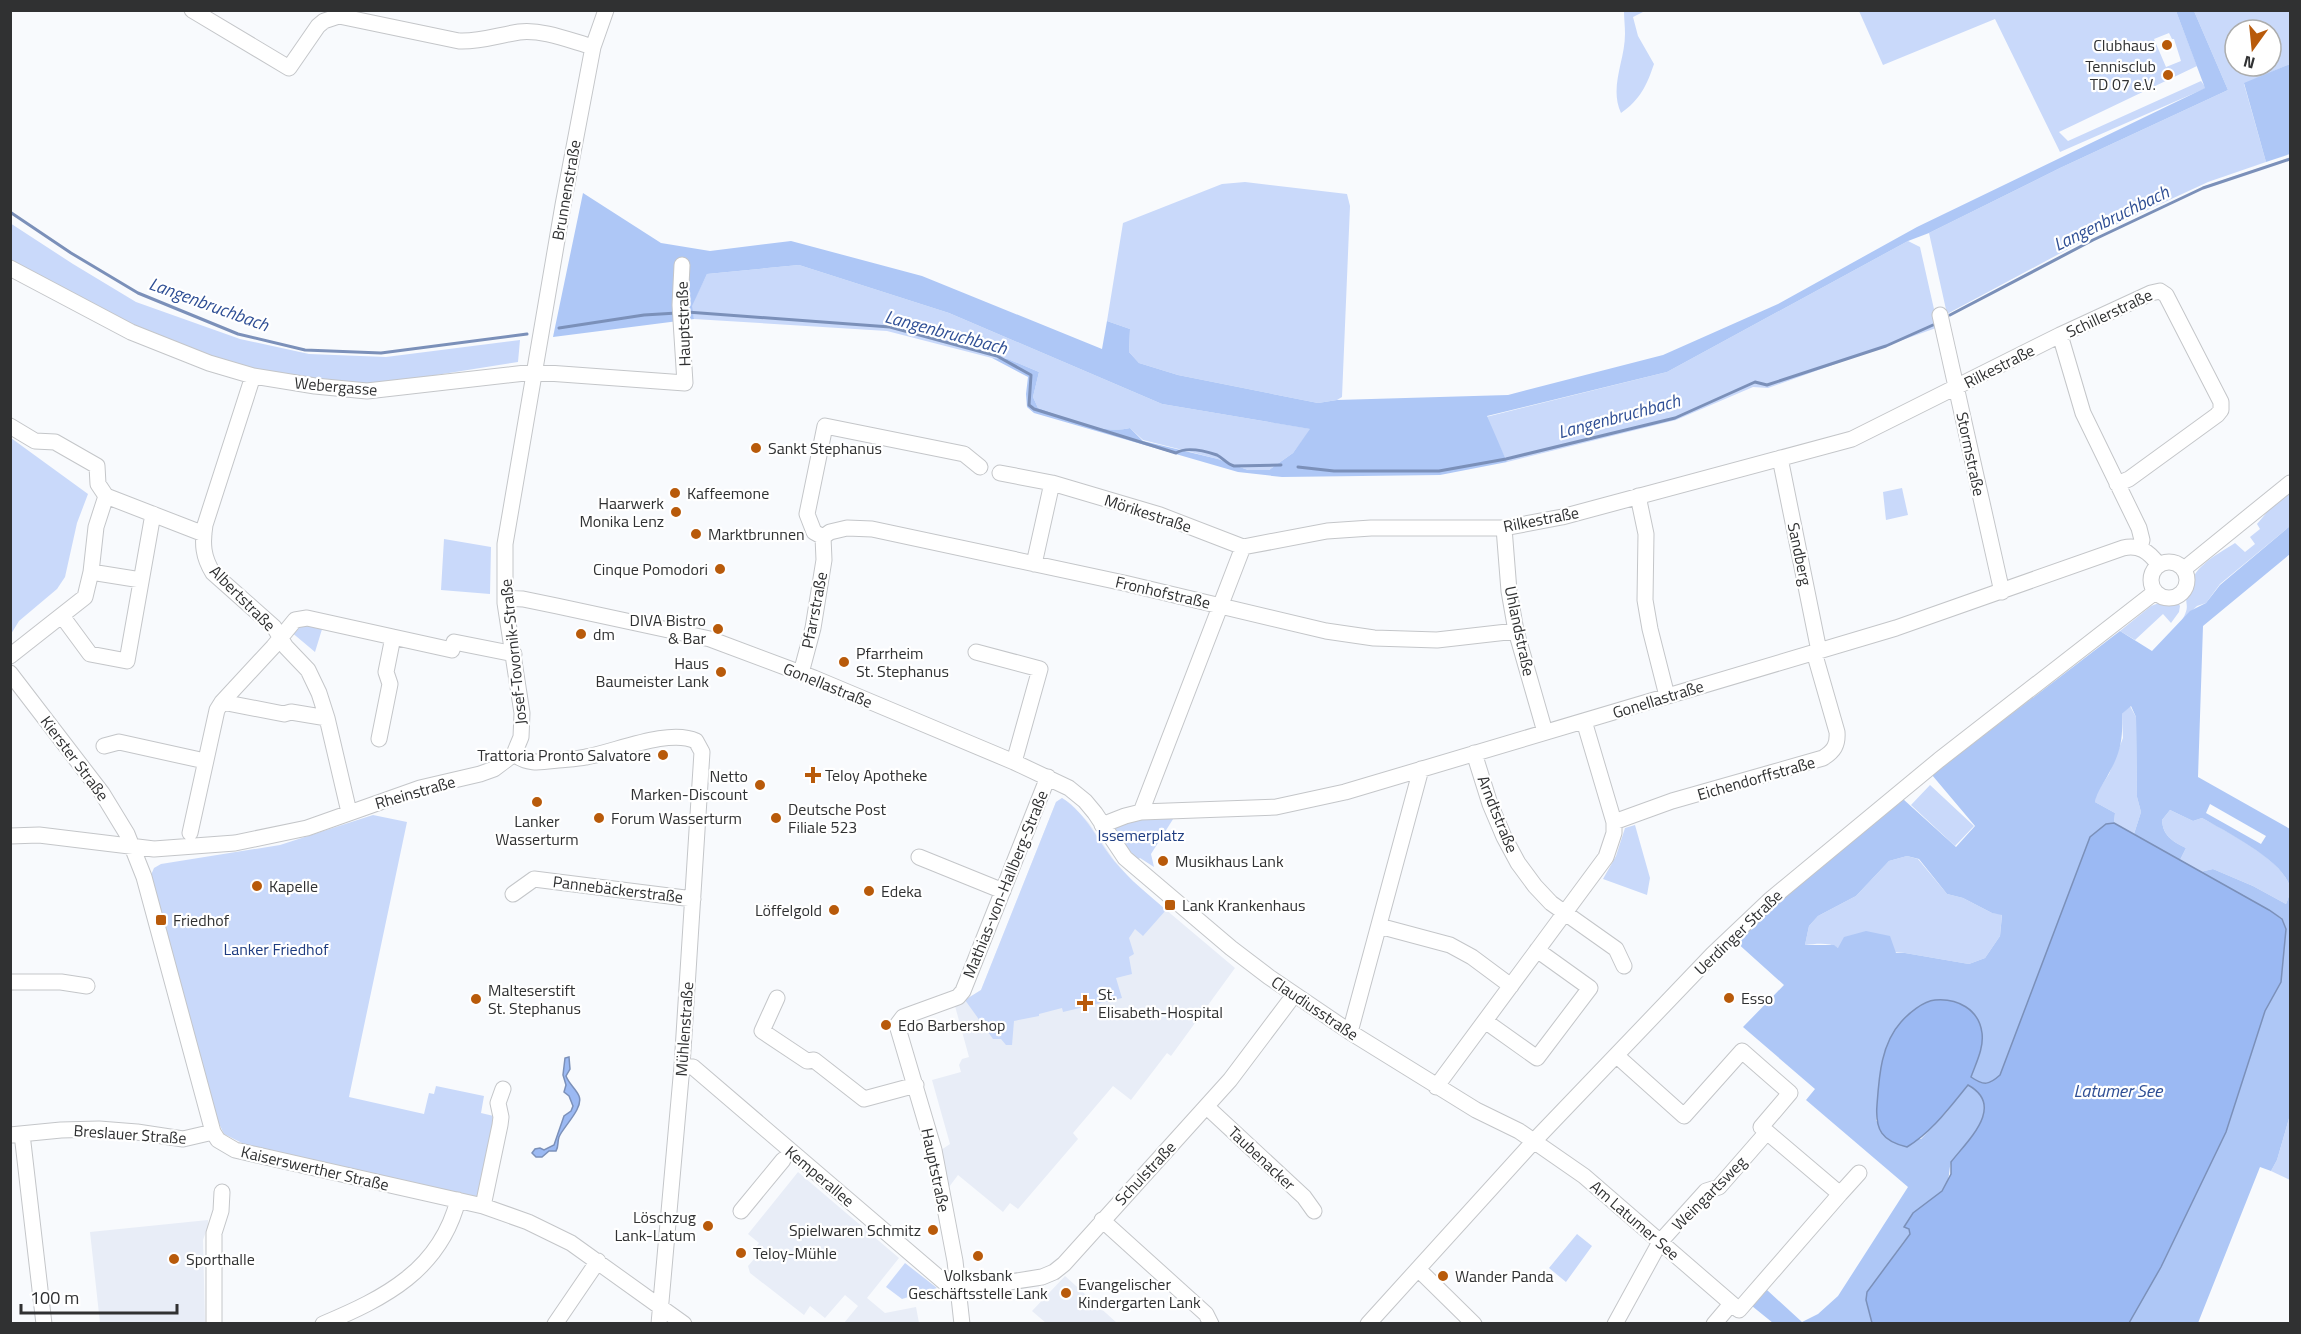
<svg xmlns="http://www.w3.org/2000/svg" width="2301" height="1334" font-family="'Titillium Web',sans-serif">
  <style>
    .built { fill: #e8edf7 }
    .green { fill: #c9d9fa; fill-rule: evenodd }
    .forest { fill: #aec7f6; fill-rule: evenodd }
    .water { fill: #9bb9f3; stroke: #7b90b9; stroke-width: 1.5 }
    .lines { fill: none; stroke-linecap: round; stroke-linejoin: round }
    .stream { stroke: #7b90b9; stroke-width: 3 }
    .minor-casing { stroke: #c4c6c9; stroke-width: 17 }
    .minor { stroke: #fff; stroke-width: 15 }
    .poi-dot { fill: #b85a0a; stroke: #fff; stroke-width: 2 }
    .labels { text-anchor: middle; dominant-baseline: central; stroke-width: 4.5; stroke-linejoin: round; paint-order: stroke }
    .poi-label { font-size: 16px; fill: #303132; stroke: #fff; text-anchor: start }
    .street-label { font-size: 16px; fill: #303132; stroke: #fff }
    .park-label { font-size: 16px; fill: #1d3c80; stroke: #fff }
    .water-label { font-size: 18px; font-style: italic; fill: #2f4f95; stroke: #fff }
  </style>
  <rect width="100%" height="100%" fill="#f8fafd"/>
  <path class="built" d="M1062 798 1071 804 1089 823 1114 860 1133 882 1235 968 1171 1056 1167 1053 1131 1100 1113 1086 1073 1133 1078 1139 1018 1209 1010 1203 1003 1212 958 1175 949 1187 941 1150 950 1144 932 1080 961 1072 959 1065 962 1059 969 1057 955 1006 981 990 1056 802Z
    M798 1172 899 1258 867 1298 885 1313 916 1307 919 1323H844L858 1306 845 1295 825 1318 810 1306 804 1315 750 1273 748 1266 755 1258V1248L759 1243 748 1234Z
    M208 1220V1226L203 1240 205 1323H100L90 1232Z
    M1065 1276 1117 1323H1046L1032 1311Z"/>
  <path class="green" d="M1624 11H1645L1633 17 1638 36 1654 64C1647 85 1640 100 1621 113 1609 87 1625 61 1625 34 1625 26 1624 18 1624 11Z
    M1859 11H2176L2197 66 2059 132 2068 141 2201 81 2206 88 2060 152 1995 19 1883 65ZM2169 33 2172 39H2174L2181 61 2166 67 2154 39Z
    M2194 11H2290V64L2244 84 2266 162 2208 182 2098 233 1947 314 1929 233 2060 168 2228 90ZM2235 30H2271V66H2235Z
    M1245 182 1347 194 1350 206 1342 397 1337 400 1318 403 1178 375 1139 363 1129 352 1130 329 1107 321 1123 223 1222 184Z
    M10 223 73 264 136 302 240 339 309 354 386 357 520 340 518 362 367 386 315 382 210 360 137 329 11 261Z
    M1908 241 1920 247 1936 318V328L1768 388 1753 387 1676 420 1507 462 1486 417 1667 372Z
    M799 265 949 313 1162 404 1311 429 1293 453 1269 470H1248L1218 459 1143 440 1130 428C1100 435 1066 417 1038 408L1033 397 1039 372 1008 359 992 358 887 331 694 319 691 306 707 274Z
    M11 438 88 494 77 523 65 577 57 589 19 621 11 634Z
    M1902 488 1908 515 1886 520 1883 492Z
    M2290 491V526L2220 584 2206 603 2197 606 2182 620C2191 605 2184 605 2187 593 2194 565 2212 558 2235 543L2245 552 2255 544 2250 537 2260 529 2257 524 2273 505Z
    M444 539 491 547 490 594 441 590Z
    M2164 601H2177L2180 606 2179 612 2171 623 2163 614 2135 640 2120 631 2151 606Z
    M298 623 323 626 315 652 290 631Z
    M2130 706 2136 717 2137 797 2141 812 2134 834 2114 823 2115 813 2095 802 2096 794 2109 774 2123 738 2122 714Z
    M1930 785 1974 826 1955 846 1911 805Z
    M1062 798C1087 814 1097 840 1115 862 1130 880 1148 894 1166 910L1143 936 1135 929 1129 938 1134 954 1129 957 1132 974 1116 978 1122 998 1063 1012 1062 1008 1039 1014V1016L1014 1021 1012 1045H1006L1001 1039H993L965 1000 981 990 1056 802Z
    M2170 810 2193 821 2202 818C2225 830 2278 858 2288 882 2292 889 2289 897 2286 904L2253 886 2213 869 2200 872 2180 860 2186 848C2172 841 2163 836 2162 820Z
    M373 815 407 822 349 1097 424 1114 429 1093 434 1094 436 1086 484 1096 481 1113 498 1117 480 1198 246 1145 224 1134 212 1109 151 875 154 868 161 864 280 845Z
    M1175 816 1151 854 1154 867 1140 858 1137 860 1114 831 1116 825 1122 821Z
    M1635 825 1650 878 1647 895 1603 879 1616 856 1625 828Z
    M1907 856 1918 859 1947 894 1963 898 1992 913 2002 914 2000 936 1985 958 1969 964 1905 953 1838 948C1829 942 1816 944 1805 945L1809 926 1818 916 1856 896 1889 861Z
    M2290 1115V1180L2271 1171 2277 1160Z
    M1577 1234 1592 1246 1566 1282 1549 1268Z
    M905 1263 937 1288 902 1299 886 1287Z"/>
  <path class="forest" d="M2176 11H2194L2228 90 2060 168 1929 233 1908 241 1667 372 1487 416 1507 462 1440 475 1282 477 1238 472 1034 413 1027 407 1026 394 1028 377 992 358 1008 359 1039 372 1033 397 1038 408C1066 417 1100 435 1130 428L1143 441 1218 459 1248 470H1269L1293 453 1310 429 1162 404 949 313 799 265 707 274 692 306 694 319 553 337 583 193 661 243 710 251 791 241 922 276 1102 349 1107 321 1130 329 1129 352 1139 363 1178 375 1318 403 1337 400 1508 395 1663 355 1778 304 1917 227 2205 88Z
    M2290 64V154L2266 162 2244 83Z
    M2290 526V554L2203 626 2198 777 2290 829V1115L2277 1160 2271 1171 2260 1167 2198 1323H2129L2161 1267 2226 1132 2265 1011 2281 982 2286 929 2282 918 2200 872 2213 869 2253 886 2286 904C2289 897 2292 889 2288 882 2278 858 2225 831 2202 818L2193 821 2170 810 2162 820C2163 836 2172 841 2186 848L2180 860 2134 834 2141 812 2137 797 2136 717 2131 706 2122 714C2123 738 2121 752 2109 773 2104 783 2097 791 2095 802L2115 813 2114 823 2106 824 2090 837 2001 1075C1989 1085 1984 1086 1971 1077 1984 1047 1992 1015 1954 1002L1888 1044 1882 1063 1876 1121 1921 1139 1946 1113 1968 1084C2006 1107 1968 1139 1951 1162 1948 1173 1951 1178 1943 1189 1932 1206 1909 1209 1910 1234 1893 1253 1880 1278 1866 1300L1872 1323H1773L1752 1306 1767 1290 1802 1322 1818 1314 1838 1296 1908 1187 1806 1100 1815 1089 1743 1027 1784 985 1735 941 1753 924 1903 799 1956 847 1975 826 1932 775 2120 631 2152 651 2190 611 2206 603 2220 585ZM2210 804 2266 836 2261 844 2206 813ZM1907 856 1919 859 1947 894 1963 898 1992 913 2002 915 2000 936 1985 958 1969 964 1905 953H1896L1890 936 1866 931 1844 937 1838 948 1834 945H1805L1809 926 1818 916 1856 896 1889 861Z"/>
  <path class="water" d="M2114 823 2269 910 2282 919 2286 929 2281 982 2265 1011 2226 1132 2161 1267 2129 1323H1872L1866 1300 1867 1292 1910 1234 1909 1229 1904 1227 1913 1213 1942 1191 1951 1174V1162C1968 1140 2006 1106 1968 1085 1950 1107 1932 1132 1907 1147 1882 1141 1875 1130 1877 1105 1879 1077 1881 1044 1901 1022 1908 1014 1923 1001 1935 1000 1957 998 1979 1009 1982 1033 1984 1048 1976 1063 1971 1077 1984 1086 1989 1085 2000 1075L2090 837 2106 824Z
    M569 1057 570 1069 566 1076C569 1084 576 1089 579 1096 584 1108 563 1127 559 1137 557 1143 559 1146 556 1151H549L542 1157H536L532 1153 535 1149 540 1148 544 1150 554 1145 564 1116 571 1111 573 1106 569 1096 564 1092 566 1085 563 1075 565 1058Z"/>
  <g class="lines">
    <path class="stream" d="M10 212 71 253 138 293 238 334 305 350 381 353 527 334
      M687 312 890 327 997 356 1031 375 1029 405 1034 409 1176 453C1187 446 1205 451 1217 455 1223 458 1227 464 1234 466L1281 465
      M1950 315 2093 240 2203 188 2290 159
      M559 328 644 315 677 313
      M1298 467 1334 471H1439L1506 459 1675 418 1755 382 1767 385 1886 346 1933 325"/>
    <g class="minor-casing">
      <path id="minor" d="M192 10 289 68 318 26 324 21 339 16 459 41C480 42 499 35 519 32 543 29 571 41 593 47
        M10 268 131 332 209 363 253 376 315 386 367 391 534 372 685 383 680 305 682 265
        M1940 315 2002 592
        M2060 335 2083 413 2139 528 2142 540 2140 548
        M253 376 205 525C202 544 203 557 213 573L274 627 286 647 308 670 319 693 327 718 349 812
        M10 426 35 441 55 442 97 466 98 484 106 496 204 534
        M1780 458 1819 651
        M1000 473 1052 483 1160 515 1243 547
        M1638 496 1646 534 1645 600 1650 629 1667 696
        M1504 528 1509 591 1516 631 1545 732
        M823 537 814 532 807 514 825 426 964 454 980 467
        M2151 580a18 18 0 1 1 36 0a18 18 0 1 1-36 0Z
        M1034 564 1052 483
        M2184 569 2290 483
        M91 572 141 580
        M505 598 523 599 557 606 710 639 814 678 1014 762 1069 788 1085 801 1095 813 1125 858 1231 948 1269 977 1350 1032 1476 1110 1519 1131 1584 1176 1739 1310 1840 1194 1767 1132
        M62 616 90 654 127 661 153 514
        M393 637 452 650 454 642 514 654
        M976 652 1040 669 1014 762
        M10 656 85 597 91 572 96 527 106 496
        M10 673 102 793 127 834 144 877 213 1132 218 1140 235 1150 483 1206 528 1222 571 1243 684 1324
        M801 673 813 628 824 560 823 537 830 532 847 528 872 529 1124 583 1326 631 1374 638 1437 640 1516 631
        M222 702 284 714 291 712 327 718
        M104 746 119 742 205 761
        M1474 753 1490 804 1504 837 1518 863 1535 886 1551 903 1616 949 1624 966
        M514 754C528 765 541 762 558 760 568 759 577 759 586 757 615 752 669 728 696 741L702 752 682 1066 659 1324
        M1141 812 1276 807 1345 792 1896 628 2123 548C2139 544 2149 552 2158 564
        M1614 822 1672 801 1823 758C1834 751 1838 745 1837 732L1814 652
        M1102 825 1125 816 1141 812 1243 547 1327 531 1371 528H1504L1562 517 1852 439 2060 335 2151 293 2160 291 2166 295 2221 402V410L2217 415 2129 479 2117 484
        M190 833 217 710 222 702 273 647 295 620 307 618 393 637 386 672 390 684 379 739
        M10 836 39 835 154 849 235 843 307 828 420 788 480 774 494 769 514 754 521 737 522 713 505 603V544L563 205 593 47 606 10
        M919 857 1003 891
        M513 894 534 879 693 899
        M1379 926 1450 945 1472 957 1511 986
        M10 982H61L87 986
        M777 998 762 1031 807 1061 814 1060 864 1099 916 1085
        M1485 1021 1537 1058 1590 988 1537 950
        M1350 1032 1421 769
        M682 1066 693 1067 944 1282 958 1290
        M1436 1087 1606 857 1614 833V822L1584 721
        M1207 1107 1304 1197 1314 1211
        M22 1134 44 1324
        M10 1135 61 1130 99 1129 137 1132 183 1139 213 1132
        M1840 1194 1859 1173
        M483 1206 500 1125 501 1117 498 1103 503 1089
        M741 1211 783 1160
        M1102 1220 1206 1314 1211 1324
        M1419 1270 1474 1324
        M958 1290 1042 1277 1054 1272 1064 1264 1230 1080 1294 995
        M214 1324V1233L221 1211 222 1192
        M323 1324C385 1298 440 1270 458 1200
        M555 1324 598 1261
        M962 1324 955 1261 934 1150 897 1025 903 1017 958 997 963 991 1048 777
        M1368 1324 1534 1141 1713 954 1771 899 1939 760 2155 592
        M1615 1324 1660 1242 1706 1191 1719 1187 1767 1132 1761 1127 1790 1093 1742 1051 1684 1116 1617 1056
        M1714 1324 1731 1304"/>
    </g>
    <use href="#minor" class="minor"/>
  </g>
  <g class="poi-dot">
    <circle cx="2167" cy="45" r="6"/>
    <circle cx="2168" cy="75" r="6"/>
    <circle cx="756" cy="448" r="6"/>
    <circle cx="675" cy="493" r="6"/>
    <circle cx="676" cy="512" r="6"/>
    <circle cx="696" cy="534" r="6"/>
    <circle cx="720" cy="569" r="6"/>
    <circle cx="718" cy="629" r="6"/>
    <circle cx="581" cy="634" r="6"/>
    <circle cx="844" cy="662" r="6"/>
    <circle cx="721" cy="672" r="6"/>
    <circle cx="663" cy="755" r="6"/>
    <path d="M810 766h6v6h6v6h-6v6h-6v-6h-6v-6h6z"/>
    <circle cx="760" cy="785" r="6"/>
    <circle cx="537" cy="802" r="6"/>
    <circle cx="599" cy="818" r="6"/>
    <circle cx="776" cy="818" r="6"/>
    <circle cx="1163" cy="861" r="6"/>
    <circle cx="257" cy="886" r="6"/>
    <circle cx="869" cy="891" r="6"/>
    <rect x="1164" y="899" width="12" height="12" rx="3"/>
    <circle cx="834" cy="910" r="6"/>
    <rect x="155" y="914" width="12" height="12" rx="3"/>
    <circle cx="1729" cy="998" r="6"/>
    <circle cx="476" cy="999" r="6"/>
    <path d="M1082 994h6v6h6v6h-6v6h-6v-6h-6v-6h6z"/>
    <circle cx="886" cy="1025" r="6"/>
    <circle cx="708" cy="1226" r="6"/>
    <circle cx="933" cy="1230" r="6"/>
    <circle cx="741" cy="1253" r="6"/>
    <circle cx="978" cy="1256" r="6"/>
    <circle cx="174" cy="1259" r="6"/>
    <circle cx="1443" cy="1276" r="6"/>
    <circle cx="1066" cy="1293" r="6"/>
  </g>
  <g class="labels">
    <g class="poi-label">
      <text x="2155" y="45" text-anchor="end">Clubhaus</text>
      <text x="2156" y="66" text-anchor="end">Tennisclub<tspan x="2156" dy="18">TD 07 e.V.</tspan></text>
      <text x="768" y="448">Sankt Stephanus</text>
      <text x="687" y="493">Kaffeemone</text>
      <text x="664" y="503" text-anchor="end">Haarwerk<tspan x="664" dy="18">Monika Lenz</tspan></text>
      <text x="708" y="534">Marktbrunnen</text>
      <text x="708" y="569" text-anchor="end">Cinque Pomodori</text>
      <text x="706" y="620" text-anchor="end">DIVA Bistro<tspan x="706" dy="18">&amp; Bar</tspan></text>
      <text x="593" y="634">dm</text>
      <text x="856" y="653">Pfarrheim<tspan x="856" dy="18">St. Stephanus</tspan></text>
      <text x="709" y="663" text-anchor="end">Haus<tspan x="709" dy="18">Baumeister Lank</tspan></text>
      <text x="651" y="755" text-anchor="end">Trattoria Pronto Salvatore</text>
      <text x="825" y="775">Teloy Apotheke</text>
      <text x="748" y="776" text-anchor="end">Netto<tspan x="748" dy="18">Marken-Discount</tspan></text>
      <text x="788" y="809">Deutsche Post<tspan x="788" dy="18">Filiale 523</tspan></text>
      <text x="611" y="818">Forum Wasserturm</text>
      <text x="537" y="821" text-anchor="middle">Lanker<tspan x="537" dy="18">Wasserturm</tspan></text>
      <text x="1175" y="861">Musikhaus Lank</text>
      <text x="269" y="886">Kapelle</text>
      <text x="881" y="891">Edeka</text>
      <text x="1182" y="905">Lank Krankenhaus</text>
      <text x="822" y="910" text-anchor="end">Löffelgold</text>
      <text x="173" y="920">Friedhof</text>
      <text x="488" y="990">Malteserstift<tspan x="488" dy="18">St. Stephanus</tspan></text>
      <text x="1098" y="994">St.<tspan x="1098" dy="18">Elisabeth-Hospital</tspan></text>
      <text x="1741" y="998">Esso</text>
      <text x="898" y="1025">Edo Barbershop</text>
      <text x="696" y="1217" text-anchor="end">Löschzug<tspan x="696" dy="18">Lank-Latum</tspan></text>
      <text x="921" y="1230" text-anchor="end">Spielwaren Schmitz</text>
      <text x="753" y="1253">Teloy-Mühle</text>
      <text x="186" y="1259">Sporthalle</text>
      <text x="978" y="1275" text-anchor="middle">Volksbank<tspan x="978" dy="18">Geschäftsstelle Lank</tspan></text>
      <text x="1455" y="1276">Wander Panda</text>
      <text x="1078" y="1284">Evangelischer<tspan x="1078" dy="18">Kindergarten Lank</tspan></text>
    </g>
    <g class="street-label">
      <text transform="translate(566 190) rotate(-80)">Brunnenstraße</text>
      <text transform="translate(2109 313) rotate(-25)">Schillerstraße</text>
      <text transform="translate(683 324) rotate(-92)">Hauptstraße</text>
      <text transform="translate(1999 366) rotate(-27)">Rilkestraße</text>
      <text transform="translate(336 386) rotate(5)">Webergasse</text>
      <text transform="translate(1971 454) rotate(78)">Stormstraße</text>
      <text transform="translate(1148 513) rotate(18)">Mörikestraße</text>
      <text transform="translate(1541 519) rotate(-11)">Rilkestraße</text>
      <text transform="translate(1800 554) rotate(78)">Sandberg</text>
      <text transform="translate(1163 592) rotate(13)">Fronhofstraße</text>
      <text transform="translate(243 598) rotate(45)">Albertstraße</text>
      <text transform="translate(814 610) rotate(-79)">Pfarrstraße</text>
      <text transform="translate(1520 631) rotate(78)">Uhlandstraße</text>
      <text transform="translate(513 652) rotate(-96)">Josef-Tovornik-Straße</text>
      <text transform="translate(828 685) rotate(22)">Gonellastraße</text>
      <text transform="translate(1658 699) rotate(-17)">Gonellastraße</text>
      <text transform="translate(75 758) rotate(53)">Kierster Straße</text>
      <text transform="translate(1756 778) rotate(-16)">Eichendorffstraße</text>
      <text transform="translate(415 792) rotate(-16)">Rheinstraße</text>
      <text transform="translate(1498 814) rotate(68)">Arndtstraße</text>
      <text transform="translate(1005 884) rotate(-68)">Mathias-von-Hallberg-Straße</text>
      <text transform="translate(618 889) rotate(7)">Pannebäckerstraße</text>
      <text transform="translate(1738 932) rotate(-44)">Uerdinger Straße</text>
      <text transform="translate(1315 1008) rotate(34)">Claudiusstraße</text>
      <text transform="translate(684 1029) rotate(-86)">Mühlenstraße</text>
      <text transform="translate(130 1134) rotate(4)">Breslauer Straße</text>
      <text transform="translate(1262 1158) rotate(43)">Taubenacker</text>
      <text transform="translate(315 1168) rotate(13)">Kaiserswerther Straße</text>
      <text transform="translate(936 1170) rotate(78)">Hauptstraße</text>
      <text transform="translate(1145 1173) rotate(-47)">Schulstraße</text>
      <text transform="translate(820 1176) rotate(40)">Kemperallee</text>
      <text transform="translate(1709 1193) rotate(-45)">Weingartsweg</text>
      <text transform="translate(1635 1220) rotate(41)">Am Latumer See</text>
    </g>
    <g class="park-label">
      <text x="1141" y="835">Issemerplatz</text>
      <text x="276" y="949">Lanker Friedhof</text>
    </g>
    <g class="water-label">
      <text transform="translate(2111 218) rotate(-26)">Langenbruchbach</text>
      <text transform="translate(209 304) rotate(20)">Langenbruchbach</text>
      <text transform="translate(946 332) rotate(15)">Langenbruchbach</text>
      <text transform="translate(1619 416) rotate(-15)">Langenbruchbach</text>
      <text x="2118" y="1090">Latumer See</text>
    </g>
  </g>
  <rect width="2301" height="1334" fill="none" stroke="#303132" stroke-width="24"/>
  <g transform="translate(2253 48) rotate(195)"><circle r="28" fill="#ffffff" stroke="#acadad" stroke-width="1.5"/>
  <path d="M0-4.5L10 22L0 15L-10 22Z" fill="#b85a0a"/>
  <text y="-9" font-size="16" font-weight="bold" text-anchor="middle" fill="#303132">N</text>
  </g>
  <path d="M21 1304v9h156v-9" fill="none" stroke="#303132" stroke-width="3"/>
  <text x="30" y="1304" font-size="18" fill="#303132" stroke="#ffffff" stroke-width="4.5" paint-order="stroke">100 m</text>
</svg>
